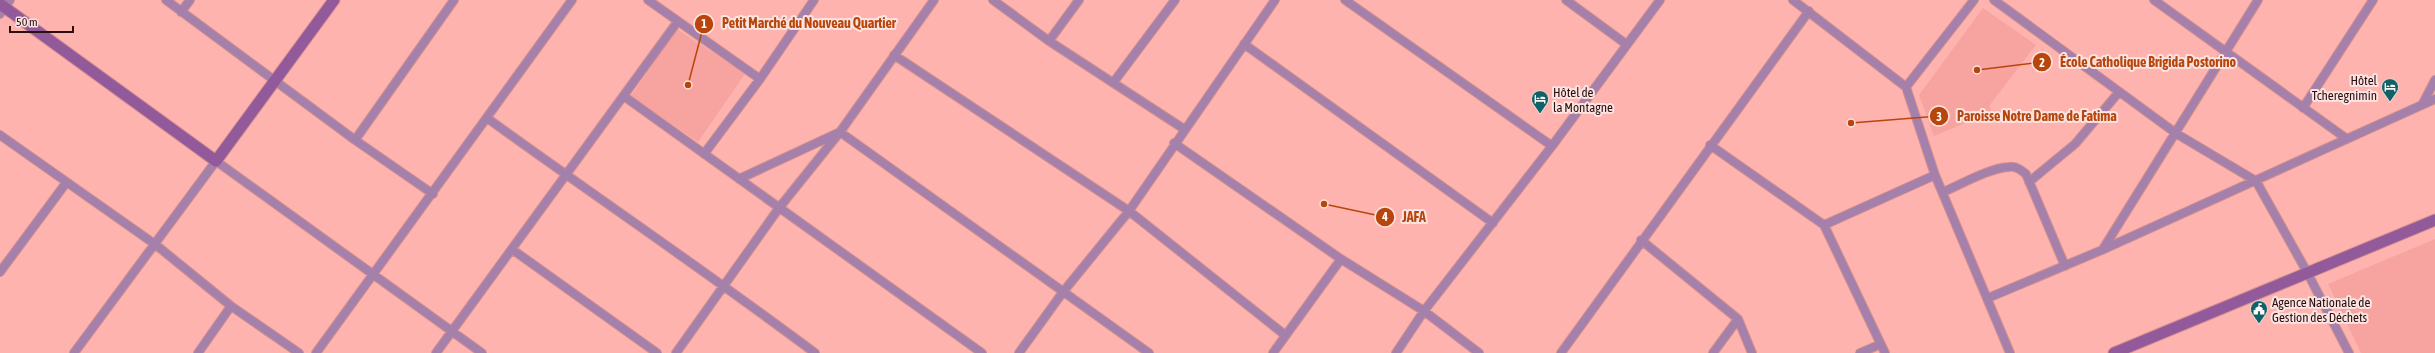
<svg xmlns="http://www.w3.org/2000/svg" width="2435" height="353" font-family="'Asap Condensed',sans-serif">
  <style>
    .built { fill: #f7a3a0 }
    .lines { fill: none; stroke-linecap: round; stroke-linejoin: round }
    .street-casing { stroke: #d4928f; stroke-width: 10 }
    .secondary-casing { stroke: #d4928f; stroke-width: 13 }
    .street { stroke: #a580ab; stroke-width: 8 }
    .secondary { stroke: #925a9a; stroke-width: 11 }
    .labels { text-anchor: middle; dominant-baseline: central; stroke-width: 4; stroke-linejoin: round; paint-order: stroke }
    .poi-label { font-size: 13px; fill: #2a0f0e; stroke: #fce4e2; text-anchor: start }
    .leader { fill: none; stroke: #b8460c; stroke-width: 1.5 }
    .callout-dot { fill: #b8460c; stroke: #fce4e2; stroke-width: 1.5 }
    .mark-label { font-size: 12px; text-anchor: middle; font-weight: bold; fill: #fff }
    .callout-label { font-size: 14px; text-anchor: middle; font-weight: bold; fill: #b8460c; stroke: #fce4e2; stroke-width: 4; stroke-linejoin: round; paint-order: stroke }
  </style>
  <rect width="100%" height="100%" fill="#ffb3af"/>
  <path class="built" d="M1983 8 2036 45 1989 106 1992 112 1934 136 1919 95Z
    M677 29 745 74 698 142 631 96Z
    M2435 239V353H2361L2328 284Z"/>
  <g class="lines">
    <g class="street-casing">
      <path id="street" d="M166 0 355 140 433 194
        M648 0 760 79
        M993 0 1049 41 1184 129
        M1345 0 1552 146
        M1566 0 1626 44
        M1793 0 1906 87 1935 175 2010 353
        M1994 0 2177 134 2256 181 2307 272 2349 353
        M2154 0 2347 139
        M181 12 190 0
        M0 14 10 0
        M1049 41 1079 0
        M1244 44 1493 223
        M894 55 1129 211 1285 335
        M1113 83 1175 0
        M1906 87 1974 0
        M625 97 982 353
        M2422 105 2435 80
        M2303 108 2373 0
        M487 118C596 197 707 272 815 353
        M0 135 156 245 231 306 299 353
        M355 140 454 0
        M1174 143 1341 259 1424 311 1479 353
        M1710 145 1824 225 1935 175
        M704 154 760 79 814 0
        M739 179 840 132 1149 353
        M2029 182 2075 144 2119 92
        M1943 192C1962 184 1989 168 2009 167 2016 166 2021 170 2026 174L2065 266
        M1824 225 1885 353
        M1641 240 1738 319 1752 353
        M2103 249 2258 0
        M513 250 657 353
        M0 272 66 183
        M1988 298 2102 250 2435 99
        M74 353 216 161 482 353
        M198 353 231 306
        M316 353 572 0
        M436 353 678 21
        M676 353 779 208 840 132 934 0
        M1019 353 1063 292 1129 211 1275 0
        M1273 353 1341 259
        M1396 353 1424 311 1552 146 1660 0
        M1561 353 1809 11
        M1713 353 1738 319
        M1860 353 1881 344"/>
    </g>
    <g class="secondary-casing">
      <path id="secondary" d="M0 4 216 161 334 0
        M2114 353 2435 220"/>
    </g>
    <use href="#street" class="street"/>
    <use href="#secondary" class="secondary"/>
  </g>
  <defs>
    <g id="hotel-pin" transform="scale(0.9)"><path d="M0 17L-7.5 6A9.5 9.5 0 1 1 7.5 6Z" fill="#116267" stroke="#fce4e2"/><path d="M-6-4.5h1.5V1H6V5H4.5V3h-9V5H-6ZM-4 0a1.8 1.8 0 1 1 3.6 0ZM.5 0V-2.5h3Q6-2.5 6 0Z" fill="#fff"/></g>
    <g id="civic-pin" transform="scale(0.9)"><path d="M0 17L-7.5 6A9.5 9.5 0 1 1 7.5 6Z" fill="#116267" stroke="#fce4e2"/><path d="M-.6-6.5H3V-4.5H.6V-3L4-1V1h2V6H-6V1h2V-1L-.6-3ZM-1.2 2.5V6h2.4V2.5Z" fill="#fff"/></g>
  </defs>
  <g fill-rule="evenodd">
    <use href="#hotel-pin" x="2390" y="87"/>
    <use href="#hotel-pin" x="1540" y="99"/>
    <use href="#civic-pin" x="2259" y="309"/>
  </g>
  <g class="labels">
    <g class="poi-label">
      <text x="2377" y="80" text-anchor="end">Hôtel<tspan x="2377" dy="15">Tcheregnimin</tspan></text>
      <text x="1553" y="92">Hôtel de<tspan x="1553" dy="15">la Montagne</tspan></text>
      <text x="2272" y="302">Agence Nationale de<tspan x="2272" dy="15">Gestion des Déchets</tspan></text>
    </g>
  </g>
  <path class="leader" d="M688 85L704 24M1977 70L2042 62M1851 123L1939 116M1324 204L1385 217"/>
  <g class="callout-dot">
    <circle cx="688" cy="85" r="4"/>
    <circle cx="1977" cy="70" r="4"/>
    <circle cx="1851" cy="123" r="4"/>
    <circle cx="1324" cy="204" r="4"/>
    <circle cx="704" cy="24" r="10"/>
    <circle cx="2042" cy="62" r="10"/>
    <circle cx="1939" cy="116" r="10"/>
    <circle cx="1385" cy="217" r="10"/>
  </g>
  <g class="mark-label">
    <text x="704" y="28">1</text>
    <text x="2042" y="67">2</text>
    <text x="1939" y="121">3</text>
    <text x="1385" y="221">4</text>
  </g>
  <g class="callout-label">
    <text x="809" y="28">Petit Marché du Nouveau Quartier</text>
    <text x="2148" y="67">École Catholique Brigida Postorino</text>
    <text x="2037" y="121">Paroisse Notre Dame de Fatima</text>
    <text x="1414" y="222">JAFA</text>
  </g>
  <path d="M10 26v6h63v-6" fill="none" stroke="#2a0f0e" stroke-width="2"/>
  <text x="16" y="26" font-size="12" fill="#2a0f0e" stroke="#fce4e2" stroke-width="3" paint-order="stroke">50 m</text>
</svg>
